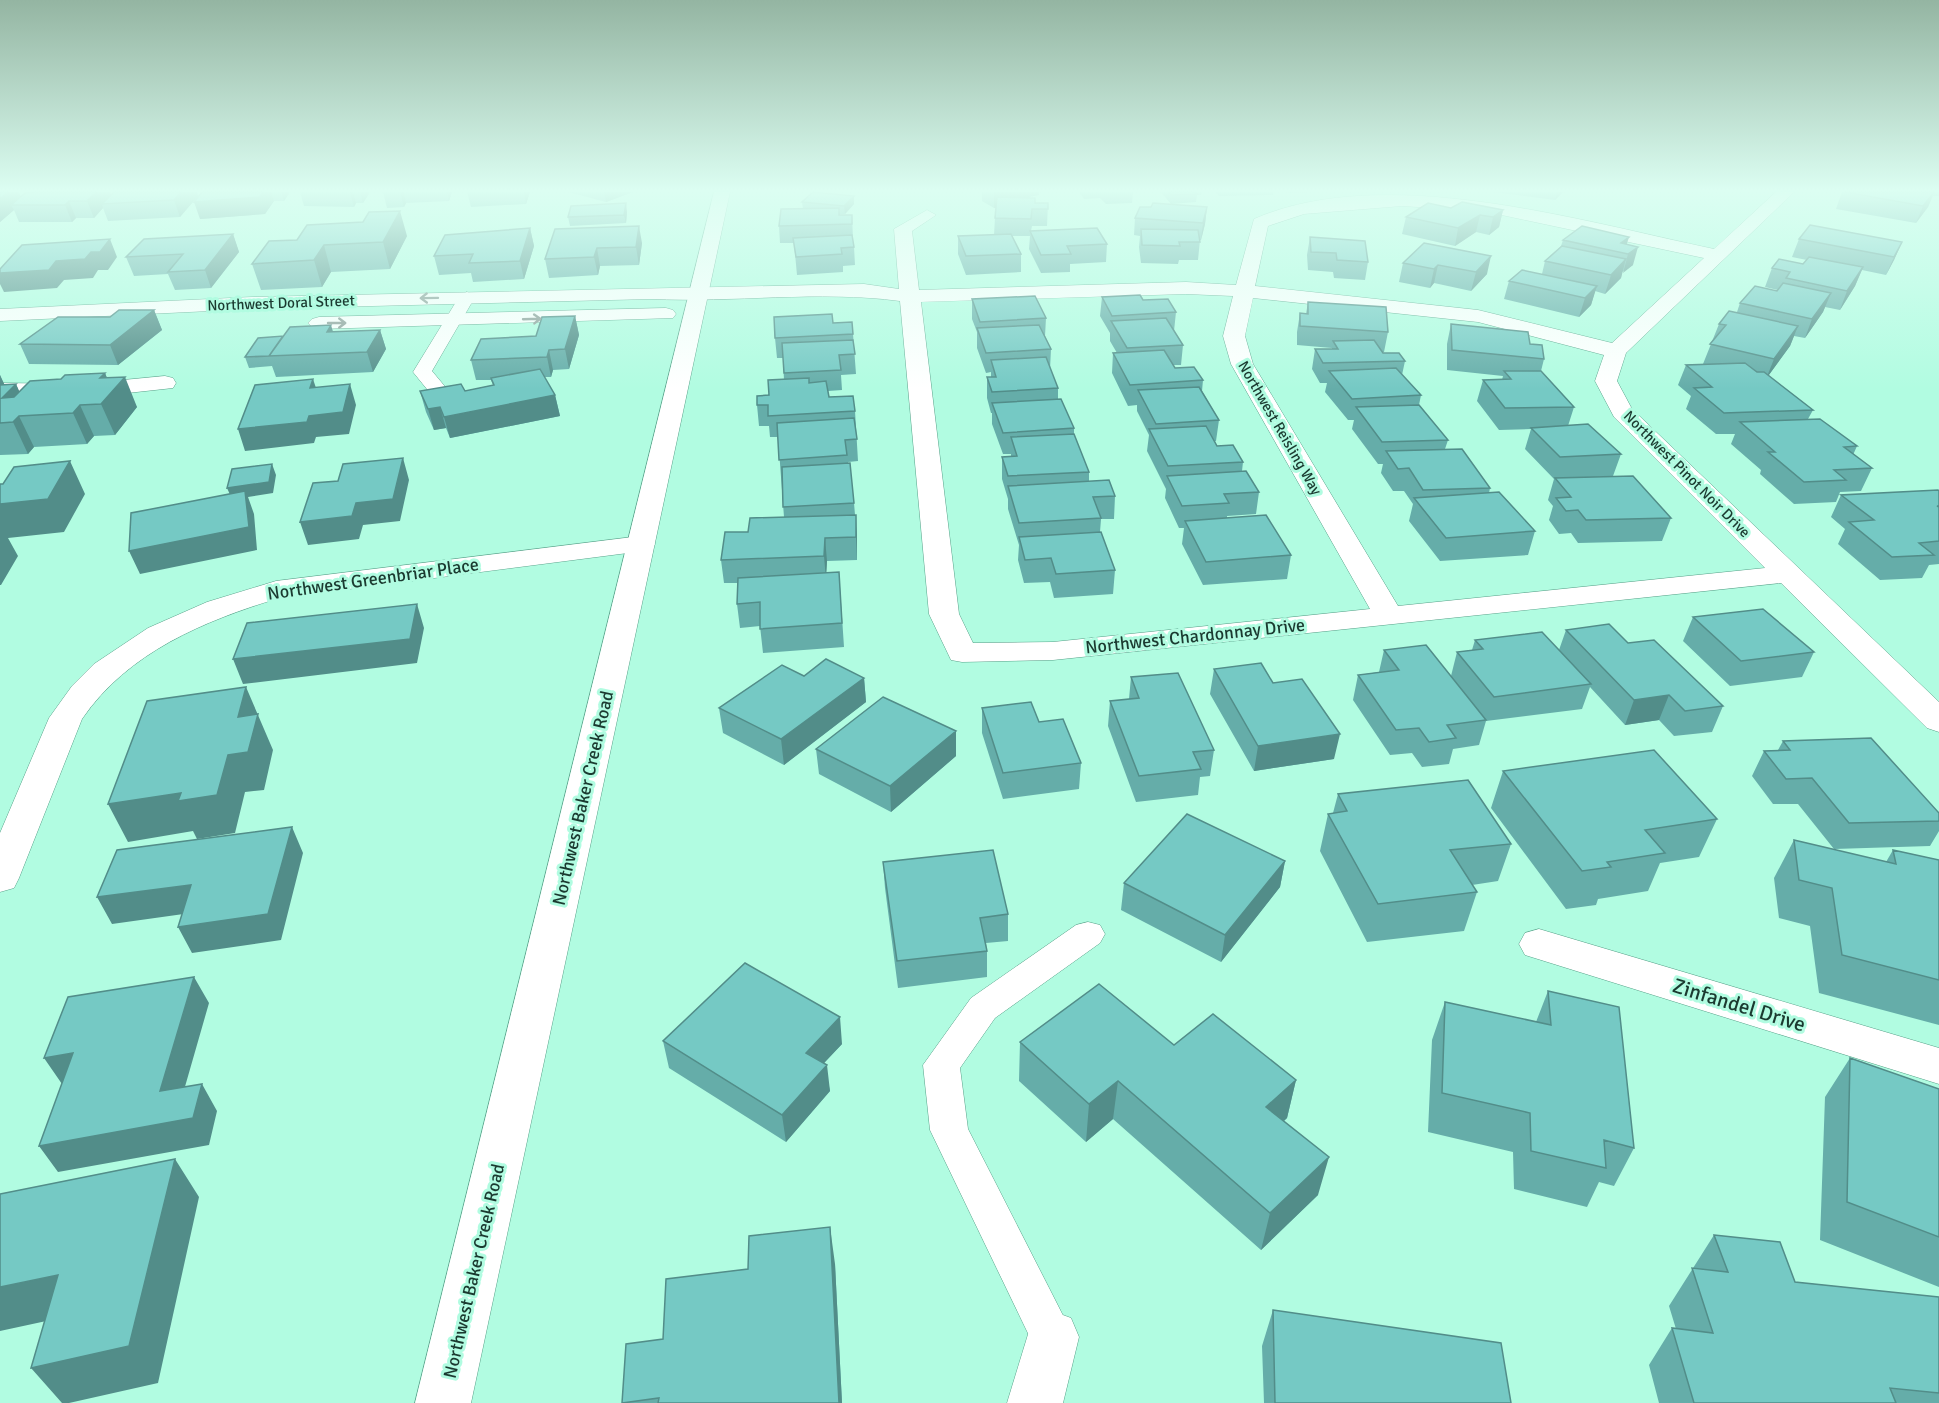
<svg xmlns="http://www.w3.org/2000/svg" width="1939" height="1403" font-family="Signika,sans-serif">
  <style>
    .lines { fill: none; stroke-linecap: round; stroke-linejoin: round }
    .service-casing { stroke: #58a189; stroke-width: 1 }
    .minor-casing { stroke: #58a189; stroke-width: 1 }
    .secondary-casing { stroke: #58a189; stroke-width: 1 }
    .service { fill: #fff; fill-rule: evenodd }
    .minor { fill: #fff; fill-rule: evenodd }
    .secondary { fill: #fff; fill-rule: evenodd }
    .wall { fill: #65ada9 }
    .shaded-wall { fill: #528d89 }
    .building { fill: #75c9c4; stroke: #528d89; stroke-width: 1.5 }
    .oneway { stroke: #8d9c98 }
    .labels { text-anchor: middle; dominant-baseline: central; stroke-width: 6; stroke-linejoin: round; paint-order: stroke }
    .far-street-label { font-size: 15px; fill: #1b3a30; stroke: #b1fce1 }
    .street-label { font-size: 18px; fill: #1b3a30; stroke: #b1fce1 }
    .near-street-label { font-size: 21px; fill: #1b3a30; stroke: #b1fce1 }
  </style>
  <rect width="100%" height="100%" fill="#b1fce1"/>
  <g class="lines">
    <g class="service-casing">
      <path id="service" d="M467 292 475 297 432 371 452 395 442 401 435 399 413 372 459 297Z
        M1088 922 1100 925 1105 934 1100 943 995 1018 960 1068 968 1129 1074 1337 1067 1352 1052 1359 1037 1352 930 1130 923 1065 971 998 1076 925Z"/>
    </g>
    <g class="minor-casing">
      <path id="minor" d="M1776 192H1794L1626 353 1617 381 1632 409 1939 702V732L1927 728 1781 583 1053 660 962 662 951 660 929 614 900 301C818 290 734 303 651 299L252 309 0 321V309L252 297 864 284 899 289 894 229 927 210 936 215 912 231 919 290 1186 282 1236 285 1254 219C1385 162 1580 221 1714 249ZM1402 206 1483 211 1704 258 1612 343 1478 310 1255 286 1268 226 1304 214ZM1186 294 1233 296 1223 336 1231 364 1370 609 1053 642 973 643 959 614 921 302ZM1253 298 1478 322 1604 355 1595 381 1614 417 1765 568 1398 606 1253 364 1245 336Z
        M666 308 673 310 676 314 673 318 319 329 312 327 308 323 312 319 319 317Z
        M165 376 173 378 176 383 173 388 82 398 0 397V383L82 384Z
        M641 536 651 538 655 544 651 550 279 598C204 621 128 652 82 719L19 878 14 888 0 892V833L49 718 72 686 94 664 148 628 207 602 276 581Z
        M1539 929 1939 1048V1084L1525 955 1519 944 1525 933Z
        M1052 1311 1071 1318 1079 1337 1063 1403H1007L1033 1318Z"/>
    </g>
    <g class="secondary-casing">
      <path id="secondary" d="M714 192H730L471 1403H415Z"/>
    </g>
    <use href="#service" class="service"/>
    <use href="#minor" class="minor"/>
    <use href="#secondary" class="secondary"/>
  </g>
  <path class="wall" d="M0 192 21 197 111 195 114 192H197L198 196 180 217 108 221 103 208 94 218H76L72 222H19L14 210 0 222Z
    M202 192H290L284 201H274L265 214 200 219Z
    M300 192H370L363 203H356L354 207 304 206Z
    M383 192H452L449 201 406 203 404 207 387 208Z
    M467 192H530L526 204 471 207Z
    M568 192H633L606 202Z
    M982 192H1039V195L1023 198 1035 203H1048L1047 226H1032L1031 231 1107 244 1106 262 1070 264V272L1041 273 1029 249 1030 236H1012L1021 254V272L966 275 958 254V236L994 235 995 218 996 208H994L982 201Z
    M1079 192H1133L1132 203 1106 204 1100 198 1084 199Z
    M1161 192H1202L1201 195H1197L1196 202 1171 204Z
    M1215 192H1273V195L1219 196Z
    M1288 192H1310L1289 193Z
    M1494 192H1563L1555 200Z
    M1842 192H1939V196H1933L1928 207 1916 223 1836 209Z
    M802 202 854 204 845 214H840V215H852L853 239 854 247 855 265 843 266V272L797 275 794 243H780L779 226 803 209Z
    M1151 207H1207L1205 224 1201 240H1200L1198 260H1179L1178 264 1141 263 1139 247 1140 236 1134 235 1135 218Z
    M1503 210 1499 227 1489 235 1476 232 1455 246 1402 234 1406 217Z
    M627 212 626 223 570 226 568 217Z
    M530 228 534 246 524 279 473 282 471 273 439 275 434 256Z
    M555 229 642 243 639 265 600 266 598 275 549 278 545 259Z
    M233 234 239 252 211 288 175 290 168 274 134 276 126 257Z
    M407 236 390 269 331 272 322 287 261 290 252 264 269 241Z
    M1310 237 1368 262 1365 280 1334 278 1333 272 1308 270 1307 255Z
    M1799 239 1902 242 1894 260 1886 275 1862 270 1855 286 1840 310 1825 307 1823 312 1805 338 1794 336 1790 346 1768 376 1813 410 1808 419 1857 446 1853 455 1872 468 1861 491 1840 492 1836 502 1794 504 1760 474 1761 470 1731 444 1735 434H1716L1686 409 1691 396 1678 385 1686 365 1703 364 1719 324 1737 312 1740 303 1777 291 1778 290 1765 287 1772 268 1803 264 1807 260 1792 257Z
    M1563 240 1627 244 1633 265 1622 272 1621 278 1605 294 1595 291 1591 305 1579 317 1504 299 1509 281 1542 274 1545 261 1561 246Z
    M1424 243 1487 274 1471 291 1434 283 1430 288 1399 282 1403 263Z
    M1102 297 1143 300 1176 312 1174 331 1183 345 1181 365H1173L1175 368 1203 380 1202 391 1219 420 1216 441H1215L1217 446 1243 462 1242 471 1259 492 1256 514 1227 516V518L1291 555 1287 579 1203 585 1182 544 1184 528H1179L1165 498 1166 489 1147 451 1149 435 1137 411V405L1128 406 1112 373 1113 353H1117L1110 341V333L1100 316Z
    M972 299 1046 318 1045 336 1051 349 1050 369 1058 388V399L1074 428V434L1089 472V481L1115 496 1114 519H1101L1100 532 1115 570 1113 594 1054 598 1050 582 1024 583 1018 560 1019 545 1008 509V499L1002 479V457H1011V454H1003L992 424V413H991L987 398V377H991V372L986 373 977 348V332L972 319Z
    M1308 302 1388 332 1384 352H1383V353L1405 361 1402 375 1421 395 1419 405 1448 440 1445 449 1490 488 1489 493 1535 531 1528 555 1440 561 1409 521 1413 504 1404 491H1393L1381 473 1383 464H1378L1352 429 1354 420H1348L1325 392 1327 383H1320L1312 369 1315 349H1332V348L1297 345V332L1300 313 1306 314Z
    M154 310 162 330 118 365 29 364 20 344Z
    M575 316 579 335 569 369 553 370 551 377H544L555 395 560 416 450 438 446 428 434 430 426 412 420 391H465L493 385 491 380H476L471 360 536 336Z
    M833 323 853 334 856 374 841 375 842 390 828 391 829 397 855 411 858 461 848 462 854 503 857 538V560L827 561 826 573 839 572 844 647 763 653 760 626 740 628 737 604 738 583H724L721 560 748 532 784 517 778 437H770L769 426H759L757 405 784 380 783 358H777L775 338Z
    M1451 324 1530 344 1544 359 1541 371 1574 407 1568 426 1621 454 1613 476 1595 477 1671 518 1662 541 1578 543 1571 533 1559 534 1549 520 1553 506 1548 500 1554 479 1525 449 1531 429 1499 430 1477 401 1483 380H1502L1503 376 1447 370V344Z
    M380 330 386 349 373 372 276 377 272 366 249 368 245 357 283 336 333 332Z
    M105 373 107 378 137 407 115 435 94 436 87 444 34 447 28 454 0 455V375L4 385 16 384 19 392 61 379Z
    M1939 491V564L1929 565 1922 578 1880 580 1838 544 1845 529 1831 517 1841 495Z
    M1693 617 1814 652 1802 677 1730 686 1683 641Z
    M1566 630 1628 643 1723 706 1712 732 1674 736 1659 720 1625 725 1590 687 1582 709 1486 721 1479 745 1453 749 1449 764 1422 767 1412 753 1390 755 1353 700 1358 675 1379 672 1384 650 1451 676 1457 652 1472 650 1475 640 1559 650Z
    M1214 669 1273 683 1334 759 1254 771 1210 694Z
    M1131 677 1214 750 1210 776 1200 777 1198 795 1136 802 1108 726 1110 701 1129 699Z
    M864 678 866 702 784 765 723 733 719 708Z
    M982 708 1039 722 1081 763 1079 789 1003 799 982 733Z
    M956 731V756L891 812 819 774 816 749Z
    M1783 741 1939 813V831L1930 846 1834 849 1798 804H1773L1752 776 1764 751 1778 750Z
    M1503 771 1717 819 1699 857 1660 863 1648 891 1598 899 1596 905 1566 909 1491 808Z
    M1338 794 1511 844 1498 881 1472 885 1477 892 1464 931 1367 942 1320 851 1328 814 1333 813Z
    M1794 840 1886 862 1893 850 1939 860V1025L1819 993 1810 926 1779 918 1774 878Z
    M1285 861 1280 887 1221 962 1121 910 1124 883Z
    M883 862 1008 914V941L986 943 987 951V977L898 988 885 888Z
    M1548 991 1634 1148 1614 1186 1599 1182 1587 1207 1514 1189 1513 1152 1428 1132 1432 1040 1445 1002 1536 1022Z
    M663 1041 842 1044 824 1063 830 1091 786 1142 669 1068Z
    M1020 1042 1174 1045 1296 1080 1287 1118 1284 1121 1318 1195 1261 1250 1113 1119 1086 1142 1019 1081Z
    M1850 1058 1939 1089V1287L1820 1240 1825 1097Z
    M1714 1235 1795 1282 1939 1297V1403H1659L1649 1365 1672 1328 1676 1329 1669 1306Z
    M835 1264 842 1403H622L663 1339Z
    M1273 1310 1511 1403H1264L1262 1346Z"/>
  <path class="shaded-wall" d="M8 192H19L23 202 11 205 14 210 0 222V199Z
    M96 192H110L113 199 102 204 103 208 94 218 87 201Z
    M181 192H197L198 196 180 217 174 200Z
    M263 192H271L274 201 265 214 200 219 194 202Z
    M281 192H290L284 201Z
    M350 192H353L356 203 354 207Z
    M360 192H370L363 203Z
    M400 192H404L406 203 404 207Z
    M447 192H452L449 201Z
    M524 192H530L526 204Z
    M604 192H633L606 202Z
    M994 192H1039V195L1017 199V204L994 208Z
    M1557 192H1563L1555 200Z
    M1934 192 1928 207 1916 223 1923 206Z
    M854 196V204L845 214 844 206Z
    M69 201 76 218 72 222 65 205Z
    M626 203 627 212 626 223 624 215Z
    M1207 207 1205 224 1201 240 1203 223Z
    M1503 210 1499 227 1489 235 1493 217Z
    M400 211 407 236 390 269 383 242Z
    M1480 215 1476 232 1455 246 1458 228Z
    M639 226 642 243 639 265 636 247Z
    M530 228 534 246 524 279 520 261Z
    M233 234 239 252 211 288 205 270Z
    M1629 237 1624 253 1621 243Z
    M110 239 117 257 108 270H98L93 278 64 280 57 288 4 292 0 284V273L91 252Z
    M1902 242 1894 260 1886 275 1894 257Z
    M324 245 331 272 322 287 314 260Z
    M1638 247 1633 265 1623 273 1628 254Z
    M597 248 600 266 598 275 594 257Z
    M1491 256 1487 274 1471 291 1476 272Z
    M1626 259 1621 278 1605 294 1611 275Z
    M1438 265 1434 283 1430 288 1434 269Z
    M1863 267 1855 286 1840 310 1847 291Z
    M1597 286 1591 305 1579 317 1585 298Z
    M1831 293 1823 312 1805 338 1812 319Z
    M154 310 162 330 118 365 110 345Z
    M575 316 579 335 569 369 565 349Z
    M331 325 337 345 327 332Z
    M1798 326 1790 346 1766 379 1774 359Z
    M380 330 386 349 373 372 367 352Z
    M549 350 553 370 551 377 547 357Z
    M105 373 112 391 125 377 137 407 115 435 101 404 100 378Z
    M0 375 8 392 16 384 30 415 19 416 34 447 28 454 13 422 0 415Z
    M313 379 320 400 310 388Z
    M350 384 356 405 349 434 316 437 314 443 245 451 238 429Z
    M555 395 560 416 450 438 444 417Z
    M80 405 94 436 87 444 73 413Z
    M440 407 446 428 434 430 428 409Z
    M403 458 409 480 400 521 363 525 359 539 308 545 300 522 356 503Z
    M70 461 85 494 64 532 8 538 18 556 1 585H0V504Z
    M272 464 276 475 273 493 248 497 254 514 257 550 140 574 129 551 232 499 227 488Z
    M856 515 857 538V560L856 537Z
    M825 538 827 561 826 580 824 556Z
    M417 604 424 628 417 663 243 684 233 659Z
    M864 678 866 702 784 765 781 739Z
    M246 687 273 750 264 790 245 792 235 833 197 839 193 831 128 842 108 804 238 717Z
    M1669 695 1659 720 1625 725 1634 700Z
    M956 731V756L891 812 890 786Z
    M1340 734 1334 759 1254 771 1258 746Z
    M292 827 303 853 281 940 192 953 178 927Z
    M1285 861 1280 887 1221 962 1225 935Z
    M191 885 205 911 112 924 97 897Z
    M194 977 209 1003 176 1118 160 1091Z
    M840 1017 842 1044 809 1079 806 1053Z
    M73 1053 62 1084 44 1058Z
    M827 1065 830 1091 786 1142 782 1115Z
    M1296 1080 1287 1118 1257 1145 1266 1107Z
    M1118 1081 1113 1119 1086 1142 1089 1104Z
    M202 1084 217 1111 209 1145 58 1172 39 1146Z
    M1329 1157 1318 1195 1261 1250 1270 1213Z
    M175 1159 199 1197 158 1383 69 1403H62L31 1368Z
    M830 1227 835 1264 842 1403H839Z
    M58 1275 88 1312 0 1331V1287Z"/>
  <path class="building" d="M0 192H8L0 199Z
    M35 192H96L87 201H69L65 205H11L25 193Z
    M114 192H181L174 200 102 204Z
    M202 192H263L260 197 194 202Z
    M813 192 854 196 844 206 802 202Z
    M1169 192H1195L1197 194 1172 195Z
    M1845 192H1934L1923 206Z
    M997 197 1035 198V203H1048V209H1032L1031 219 995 218Z
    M1462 202 1503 210 1493 217 1480 215 1458 228 1406 217 1428 203 1451 208Z
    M626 203 624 215 568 217 571 206Z
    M1153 203 1207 207 1203 223 1135 218 1140 207H1151Z
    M839 208V215H852V224L779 226 781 209Z
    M400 211 383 242 324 245 314 260 252 264 269 241 297 240 307 225 363 222 369 212Z
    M1810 225 1902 242 1894 257 1799 239Z
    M639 226 636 247 597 248 594 257 545 259 555 229Z
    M1582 226 1629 237 1621 243 1638 247 1628 254 1563 240Z
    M530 228 520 261 469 263 473 254 434 256 445 235Z
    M1097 228 1107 244 1067 246 1071 254 1041 255 1030 231Z
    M1141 229 1198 230 1200 242H1179L1180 246 1142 245Z
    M233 234 205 270 168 272 183 254 126 257 144 239Z
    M1011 234 1021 254 966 256 958 236Z
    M852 235 854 247 841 248 842 254 796 257 793 238Z
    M1310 237 1365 241 1368 262 1337 260 1336 253 1311 252Z
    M110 239 100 252H91L85 259 56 261 49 270 0 273V269L22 245Z
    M1424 243 1491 256 1476 272 1438 265 1434 269 1403 263Z
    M1562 246 1626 259 1611 275 1545 261Z
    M1809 257 1863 267 1847 291 1786 278 1790 272 1772 268 1779 259 1803 264Z
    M1522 270 1597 286 1585 298 1509 281Z
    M1783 283 1831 293 1812 319 1740 303 1755 286 1777 291Z
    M1140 295 1143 300 1168 299 1176 312 1112 316 1102 297Z
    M1035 296 1046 318 980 322 972 299Z
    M1308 302 1386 307 1388 332 1300 326V313L1308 314Z
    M119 310H154L110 345 20 344 58 317H110Z
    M1729 311 1798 326 1774 359 1710 344 1726 325 1719 324Z
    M832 314 833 323 852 322 853 334 775 338 774 317Z
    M575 316 565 349 549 350 547 357 471 360 481 339 536 336 542 317Z
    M1166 318 1183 345 1127 348 1111 321Z
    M1451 324 1528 332 1530 344 1542 345 1544 359 1452 350Z
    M331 325 327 332 380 330 367 352 269 356 290 327Z
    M1039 325 1051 349 986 353 977 328Z
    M283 336 269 356 245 357 258 338Z
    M853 340 855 354 839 355 841 370 784 373 782 343Z
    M1374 340 1383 353H1399L1405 361 1323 363 1315 349H1338L1333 341Z
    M1164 350 1175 368 1194 367 1203 380 1130 385 1113 353Z
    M1046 357 1058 388 992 392 987 377H996L991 360Z
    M1745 363 1757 372H1764L1813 410 1724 413 1694 388 1712 387 1686 365Z
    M1396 368 1421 395 1352 399 1329 371Z
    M540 369 555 395 444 417 440 407 428 409 420 391 461 384 465 391 494 385 491 378Z
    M1504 371H1541L1574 407 1505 408 1483 380 1511 379Z
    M105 373 100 378 125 377 101 404 80 405 73 413 19 416 13 422 0 423V385L16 384 2 398 14 397 30 381 61 379 65 375Z
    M809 378V383L826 381 829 397 853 396 855 411 768 416V405H757V396L769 395 768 380Z
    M313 379 310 388 350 384 343 412 309 416 307 422 238 429 255 385Z
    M1199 387 1219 420 1156 424 1138 390Z
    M1061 399 1074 428 1003 433 992 403Z
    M1419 405 1448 440 1382 442 1356 407Z
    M854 418 857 439 845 440 847 455 779 460 777 423Z
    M1820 419 1857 446 1844 447 1872 468 1834 470 1846 480 1804 482 1768 452H1775L1740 422Z
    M1588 424 1621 454 1560 457 1531 428Z
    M1206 426 1217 446 1233 445 1243 462 1168 466 1149 429Z
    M1074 434 1089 472 1008 476 1002 457 1017 456 1011 437Z
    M1462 449 1490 488 1423 490 1409 468 1398 469 1386 451Z
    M403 458 393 499 356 503 352 516 300 522 313 483 338 481 343 464Z
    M70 461 48 499 0 504V484H3L14 467Z
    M850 463 854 503 783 507 782 467Z
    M272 464 269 482 227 488 232 469Z
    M1246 471 1259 492 1224 494 1229 503 1182 506 1167 476Z
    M1633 476 1671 518 1586 520 1578 510 1566 511 1556 498 1571 497 1555 478Z
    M1109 480 1115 496 1093 497 1101 518 1019 523 1008 486Z
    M1938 490 1939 491V506H1937L1939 507V541L1919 543 1934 555 1892 557 1849 522 1874 520 1841 495Z
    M245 491 249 527 129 551 131 513Z
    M1499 492 1535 531 1446 538 1414 498Z
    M856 515V537L825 538 824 556 721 560 725 532H748L750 518Z
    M1266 515 1291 555 1206 562 1185 521Z
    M1101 532 1115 570 1056 574 1051 558 1025 560 1019 537Z
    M839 572 842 623 760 629V602L737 604 738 578Z
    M417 604 410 639 233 659 247 623Z
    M1763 609 1814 652 1741 661 1693 617Z
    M1609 624 1628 643 1654 640 1723 706 1685 711 1669 695 1634 700 1566 630Z
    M1542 632 1591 684 1494 697 1457 652 1483 649 1475 640Z
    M1426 645 1486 720 1447 725 1456 738 1429 742 1419 728 1396 730 1358 675 1399 670 1384 650Z
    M826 659 864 678 781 739 719 708 782 665 804 676Z
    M1261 663 1273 683 1302 679 1340 734 1258 746 1214 669Z
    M1178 673 1214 750 1193 752 1201 769 1139 776 1110 701 1139 698 1131 677Z
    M246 687 238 717 258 714 248 752 228 755 217 795 178 801 181 793 108 804 147 701Z
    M883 697 956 731 890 786 816 749Z
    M1031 702 1039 722 1063 719 1081 763 1003 773 982 708Z
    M1871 738 1939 813V821L1849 823 1812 778 1786 779 1764 751 1790 750 1783 741Z
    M1654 750 1717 819 1645 830 1665 853 1607 862 1611 867 1582 871 1503 771Z
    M1468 780 1511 844 1450 850 1477 892 1378 904 1328 814 1347 811 1338 794Z
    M1187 814 1285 861 1225 935 1124 883Z
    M292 827 268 914 178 927 191 885 97 897 117 850Z
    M1794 840 1896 864 1893 850 1939 860V980L1842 955 1832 888 1799 880Z
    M993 850 1008 914 980 918 987 951 897 961 883 862Z
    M745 963 840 1017 806 1053 827 1065 782 1115 663 1041Z
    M194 977 160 1091 202 1084 193 1118 39 1146 73 1053 44 1058 68 997Z
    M1099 984 1174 1045 1213 1014 1296 1080 1266 1107 1329 1157 1270 1213 1118 1081 1089 1104 1020 1042Z
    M1548 991 1619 1007 1634 1148 1604 1140 1606 1168 1531 1151 1530 1113 1442 1093 1445 1002 1551 1025Z
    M1850 1058 1939 1089V1237L1847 1202Z
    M175 1159 129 1346 31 1368 58 1275 0 1287V1194Z
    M830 1227 839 1403H658L659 1398 622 1403 626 1344 663 1339 666 1279 748 1269 749 1236Z
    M1714 1235 1780 1242 1795 1282 1939 1297V1393L1890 1388 1896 1403H1694L1672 1328 1713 1333 1692 1268 1728 1272Z
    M1273 1310 1501 1343 1511 1403H1275Z"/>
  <defs><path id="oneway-shaft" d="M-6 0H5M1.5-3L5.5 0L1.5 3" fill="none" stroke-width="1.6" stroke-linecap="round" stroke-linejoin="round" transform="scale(1.5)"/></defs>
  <g class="oneway">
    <use href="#oneway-shaft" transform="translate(429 298) rotate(179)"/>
    <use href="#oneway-shaft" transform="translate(532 319) rotate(-2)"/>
    <use href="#oneway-shaft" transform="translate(337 323)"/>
  </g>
  <linearGradient id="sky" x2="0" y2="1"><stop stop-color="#94b5a2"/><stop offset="0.49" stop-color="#dcfef2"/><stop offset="1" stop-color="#dcfef2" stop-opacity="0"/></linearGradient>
  <rect width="1939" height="389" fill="url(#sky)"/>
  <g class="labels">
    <g class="far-street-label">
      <text transform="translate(281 303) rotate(-2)">Northwest Doral Street</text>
      <text transform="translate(1280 428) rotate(60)">Northwest Reisling Way</text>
      <text transform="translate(1687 474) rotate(45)">Northwest Pinot Noir Drive</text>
    </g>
    <g class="street-label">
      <text transform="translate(373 579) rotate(-8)">Northwest Greenbriar Place</text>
      <text transform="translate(1195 636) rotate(-6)">Northwest Chardonnay Drive</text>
      <text transform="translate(583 798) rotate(-77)">Northwest Baker Creek Road</text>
      <text transform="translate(474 1271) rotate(-77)">Northwest Baker Creek Road</text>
    </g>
    <g class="near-street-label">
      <text transform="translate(1739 1005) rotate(17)">Zinfandel Drive</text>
    </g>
  </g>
</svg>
